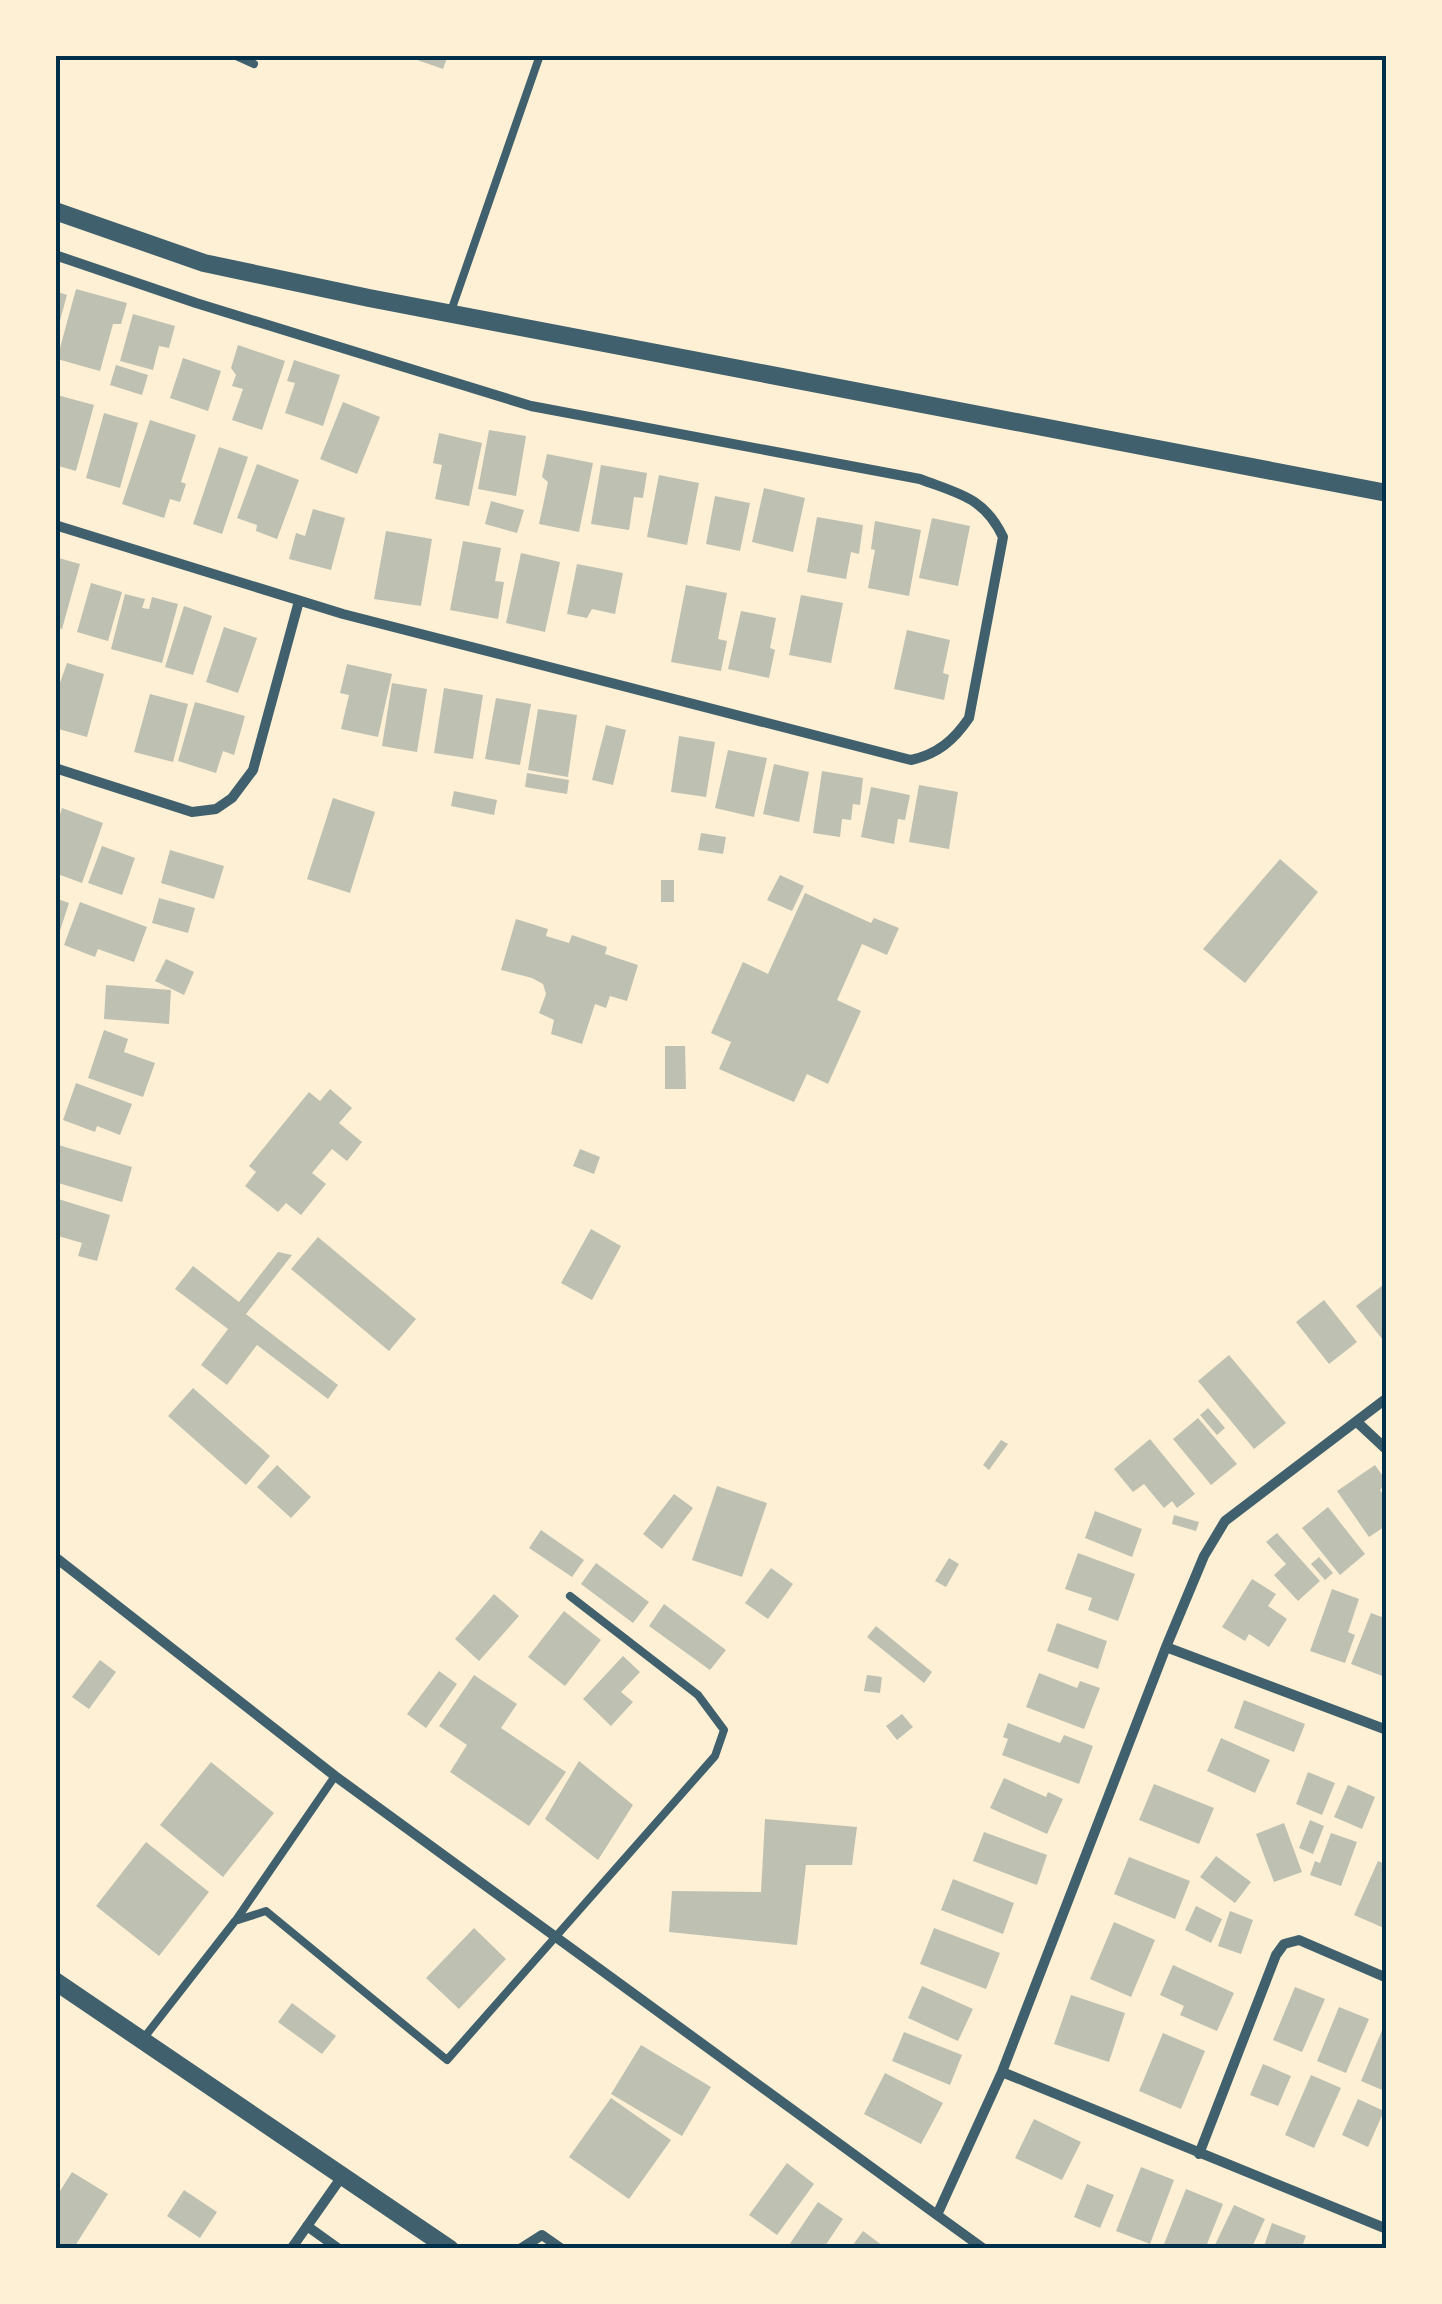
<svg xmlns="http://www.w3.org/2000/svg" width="1442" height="2304" font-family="'DM Sans',sans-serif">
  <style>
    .building { fill: #bec0b2 }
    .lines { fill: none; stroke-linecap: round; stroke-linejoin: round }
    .service { stroke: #3f606c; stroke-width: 8 }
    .minor { stroke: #3f606c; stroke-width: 10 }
    .tertiary { stroke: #3f606c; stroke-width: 18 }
    .neatline { fill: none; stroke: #003049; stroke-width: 4 }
  </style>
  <rect width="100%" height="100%" fill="#fdf0d5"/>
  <path class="building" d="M403 55H448L443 69Z
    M76 289 127 303 121 324H113L100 371 57 359Z
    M55 291 67 295 56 335H55Z
    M133 314 175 326 169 348 159 346 153 370 120 361Z
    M238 345 285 361 262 430 232 420 243 389 232 386 236 375 231 368Z
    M183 358 221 371 208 411 170 398Z
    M294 360 340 375 323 426 285 413 295 383 287 381Z
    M116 365 148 375 142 395 110 385Z
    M57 395 94 405 76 471 55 465Z
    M343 402 380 417 357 474 320 459Z
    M104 413 138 423 120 488 86 478Z
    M150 420 196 435 181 482 186 484 180 502 170 499 164 518 122 504Z
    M489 430 526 436 516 496 478 489Z
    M439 433 482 443 469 506 435 499 442 465 433 463Z
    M219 447 248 457 222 534 193 524Z
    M547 454 593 463 579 532 539 524 548 482 542 477Z
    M257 464 299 480 277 539 256 531 257 525 237 518Z
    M601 465 647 473 643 498 634 497 629 530 591 524Z
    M659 475 699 483 687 545 647 537Z
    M764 488 805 498 793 552 752 542Z
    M715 496 750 503 740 551 706 544Z
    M491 501 524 510 517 533 485 524Z
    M313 509 345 518 331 570 289 559 296 533 305 536Z
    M817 517 863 525 859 554 851 552 846 579 807 572Z
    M932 518 970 526 958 586 919 578Z
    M875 521 921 530 909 596 868 588 875 550 871 549Z
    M386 531 432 539 421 606 374 599Z
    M463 541 501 548 495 581 504 582 498 619 450 610Z
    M521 553 560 562 545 632 506 623Z
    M55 557 80 564 62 629 55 627Z
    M577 564 623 573 615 614 592 609 587 618 567 614Z
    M91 583 122 592 108 641 77 632Z
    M686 585 727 593 718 639 727 641 721 671 671 662Z
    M125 594 145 599 142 608 149 609 152 597 178 604 162 663 111 649Z
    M801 595 843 603 831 663 789 655Z
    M184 606 212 616 193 675 165 667Z
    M741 611 776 618 770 648 775 650 769 678 728 669Z
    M224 627 257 638 238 693 206 682Z
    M907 630 950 640 943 673 949 675 944 700 894 689Z
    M67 663 104 674 87 737 55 728V697Z
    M347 664 392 674 378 737 341 729 349 695 340 693Z
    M392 683 427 689 417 752 382 746Z
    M444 688 483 695 473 759 434 753Z
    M150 694 188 704 173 762 134 752Z
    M496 698 531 704 520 765 485 759Z
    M195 702 245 716 234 755 223 751 216 773 178 761Z
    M538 709 577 715 568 777 528 770Z
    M606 725 626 730 613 785 592 780Z
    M679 736 715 742 706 797 671 792Z
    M728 750 767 758 754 817 715 808Z
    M774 764 809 772 799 822 763 814Z
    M822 771 863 778 860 805 853 804 851 820 842 819 840 837 813 833Z
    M527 773 569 780 567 794 525 787Z
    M919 785 958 792 949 849 909 842Z
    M871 787 910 795 905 820 898 819 894 844 861 837Z
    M454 791 497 800 494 815 451 806Z
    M333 798 375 812 350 893 307 879Z
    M62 808 103 823 82 883 55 873V849L59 836 55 835V829Z
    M701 833 726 837 723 854 698 850Z
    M102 846 135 858 122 895 88 883Z
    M170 850 224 866 214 899 161 883Z
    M1280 859 1318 892 1245 983 1203 949Z
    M780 875 804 886 792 911 767 900Z
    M661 880H674V902H661Z
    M805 893 871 923 874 918 899 928 887 955 862 944 837 1000 861 1011 828 1084 807 1074 794 1102 719 1069 731 1042 711 1033 743 962 768 974Z
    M55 898 69 903 56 943H55Z
    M159 898 195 908 188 933 152 923Z
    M80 902 147 927 134 962 98 949 95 957 64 945Z
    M516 919 548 929 546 936 569 943 572 935 607 947 605 954 638 965 627 1001 610 996 606 1008 595 1004 582 1044 551 1034 554 1020 539 1013 546 994 543 984 532 978 501 970Z
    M166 959 194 972 184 995 155 981Z
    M106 985 171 990 169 1024 104 1019Z
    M104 1030 128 1039 124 1052 155 1063 143 1097 88 1078Z
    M665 1046H685L686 1089H665Z
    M76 1083 132 1104 120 1135 97 1126 95 1132 63 1120Z
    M330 1089 352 1108 339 1123 362 1142 347 1161 332 1149 312 1173 326 1184 301 1215 286 1203 278 1212 245 1186 256 1172 249 1166 309 1092 320 1101Z
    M55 1144 132 1167 122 1202 55 1182Z
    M580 1149 600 1157 594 1174 573 1166Z
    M55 1198 110 1215 97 1261 78 1256 82 1243 55 1235Z
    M591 1229 621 1246 592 1300 561 1283Z
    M318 1237 416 1319 389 1351 291 1269Z
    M278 1252 292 1255 246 1314 338 1385 328 1399 257 1345 227 1385 201 1365 228 1329 175 1289 193 1266 239 1302Z
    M1383 1285 1387 1290V1345L1356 1306Z
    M1324 1300 1357 1342 1329 1364 1296 1322Z
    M1229 1355 1286 1423 1254 1449 1198 1381Z
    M193 1388 270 1456 246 1485 168 1416Z
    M1208 1408 1225 1428 1217 1435 1200 1415Z
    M1198 1418 1237 1464 1211 1485 1173 1439Z
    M1150 1439 1195 1494 1177 1508 1172 1501 1164 1508 1144 1484 1133 1492 1114 1469Z
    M1001 1440 1008 1444 989 1470 983 1465Z
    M277 1465 311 1497 291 1518 257 1487Z
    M1375 1465 1387 1482 1380 1490 1387 1501V1525L1369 1537 1337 1491Z
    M717 1486 767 1503 742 1577 692 1560Z
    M674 1494 693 1508 662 1549 643 1534Z
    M1328 1507 1365 1554 1340 1575 1302 1528Z
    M1095 1511 1142 1529 1132 1557 1085 1538Z
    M1174 1515 1199 1522 1196 1531 1172 1524Z
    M541 1530 584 1560 572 1577 529 1548Z
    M1277 1533 1320 1581 1298 1601 1274 1575 1286 1564 1266 1542Z
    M1078 1553 1135 1574 1118 1621 1088 1610 1092 1598 1065 1589Z
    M1319 1557 1333 1573 1325 1580 1311 1564Z
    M949 1558 959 1564 946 1587 935 1581Z
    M596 1563 649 1602 633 1623 581 1584Z
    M771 1568 793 1584 768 1619 745 1603Z
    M1252 1579 1276 1594 1268 1606 1287 1619 1269 1647 1249 1634 1245 1641 1222 1627Z
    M1332 1589 1359 1599 1348 1632 1355 1635 1345 1663 1310 1651Z
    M494 1594 519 1616 479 1661 455 1639Z
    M664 1604 726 1650 710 1670 649 1626Z
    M564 1611 601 1640 565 1686 528 1657Z
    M1371 1613 1387 1619 1385 1677 1351 1664Z
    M1057 1623 1107 1641 1098 1669 1047 1651Z
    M876 1626 932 1672 924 1683 867 1637Z
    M623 1656 640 1672 621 1692 633 1702 611 1726 583 1699Z
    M100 1660 116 1672 89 1709 72 1697Z
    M439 1671 457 1684 426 1728 407 1714Z
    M1039 1673 1077 1688 1080 1681 1100 1688 1084 1729 1026 1707Z
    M474 1675 517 1704 501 1728 566 1772 529 1826 450 1772 467 1745 439 1726Z
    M867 1675 882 1677 880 1693 864 1691Z
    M1244 1700 1305 1724 1294 1752 1234 1728Z
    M902 1714 913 1727 897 1740 886 1726Z
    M1008 1723 1060 1743 1064 1735 1093 1746 1079 1784 1002 1755 1008 1739 1003 1737Z
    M1221 1738 1270 1760 1255 1793 1207 1771Z
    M579 1761 633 1805 598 1860 545 1819Z
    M211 1762 274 1813 223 1877 160 1825Z
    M1308 1772 1335 1783 1322 1815 1296 1804Z
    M1004 1778 1046 1797 1048 1792 1063 1799 1047 1834 990 1808Z
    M1154 1784 1214 1808 1199 1844 1139 1820Z
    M1348 1785 1375 1797 1362 1829 1334 1817Z
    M765 1819 857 1827 852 1865H806L797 1945 669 1932 672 1891 761 1892Z
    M1310 1820 1324 1826 1313 1854 1299 1848Z
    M1284 1823 1302 1872 1274 1882 1256 1834Z
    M984 1832 1047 1855 1037 1885 973 1861Z
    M1331 1833 1357 1842 1341 1886 1310 1875 1315 1861 1320 1863Z
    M146 1842 209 1892 159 1956 96 1906Z
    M1216 1856 1251 1882 1235 1903 1200 1877Z
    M1129 1857 1190 1881 1175 1919 1114 1894Z
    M1378 1861 1387 1865V1921L1384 1928 1354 1915Z
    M953 1879 1014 1903 1003 1934 941 1910Z
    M1196 1906 1222 1919 1211 1943 1185 1930Z
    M1230 1911 1253 1920 1241 1954 1218 1946Z
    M1114 1922 1155 1940 1131 1997 1090 1979Z
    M474 1928 506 1959 459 2009 426 1978Z
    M934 1928 1000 1953 986 1989 920 1964Z
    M1173 1965 1234 1993 1217 2031 1180 2015 1184 2006 1160 1995Z
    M922 1986 973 2009 958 2041 908 2018Z
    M1295 1987 1325 1999 1302 2052 1273 2040Z
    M1071 1995 1125 2013 1109 2062 1054 2044Z
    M292 2003 336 2036 322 2054 278 2022Z
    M1339 2007 1369 2019 1346 2073 1317 2061Z
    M1387 2018V2092L1361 2081Z
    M904 2032 962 2055 950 2085 892 2061Z
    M1163 2033 1205 2051 1181 2109 1139 2091Z
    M641 2045 711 2087 682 2136 611 2094Z
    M1263 2064 1291 2076 1278 2106 1250 2095Z
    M885 2073 943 2103 921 2144 864 2114Z
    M1311 2075 1341 2088 1314 2148 1285 2135Z
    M611 2098 671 2140 629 2199 569 2157Z
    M1358 2099 1384 2111 1368 2147 1342 2135Z
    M1034 2119 1081 2142 1062 2180 1015 2158Z
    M787 2163 814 2184 777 2235 749 2215Z
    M1141 2167 1174 2180 1150 2244 1116 2231Z
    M72 2172 108 2194 73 2249H55V2199Z
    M1087 2184 1114 2195 1100 2228 1074 2217Z
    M1186 2189 1223 2204 1205 2249H1162Z
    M184 2190 217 2212 200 2238 167 2216Z
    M818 2202 843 2219 823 2249H795L789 2245Z
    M1234 2205 1265 2219 1251 2249H1213Z
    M1272 2223 1306 2236 1301 2249H1263Z
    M863 2231 887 2249H850Z"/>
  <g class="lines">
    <path class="service" d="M234 55 254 64
      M451 311 540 55
      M236 1920 335 1776
      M143 2039 235 1921 266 1911 447 2060 715 1756 724 1730 698 1695 570 1596"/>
    <path class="minor" d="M55 255 196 303 531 406 920 479C959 494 984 497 1003 537L969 718C954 740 938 754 911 760L343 614 55 525
      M55 768 192 812 216 809 232 798 253 770 299 601
      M1357 1422 1387 1450
      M55 1557 335 1776 937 2215
      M1166 1647 1387 1730
      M1002 2072 1387 2229
      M1199 2154 1276 1955 1284 1944 1299 1940 1387 1978
      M307 2226 339 2249
      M291 2249 343 2175
      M520 2249 542 2235 562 2249
      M984 2249 937 2215 1002 2072 1166 1647 1204 1556 1225 1521 1387 1398"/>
    <path class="tertiary" d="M55 211 204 263 369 298 1387 493
      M55 1981 450 2249"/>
  </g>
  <rect width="1442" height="2304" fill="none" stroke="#fdf0d5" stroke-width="115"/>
  <rect x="58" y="58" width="1326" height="2188" class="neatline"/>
</svg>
